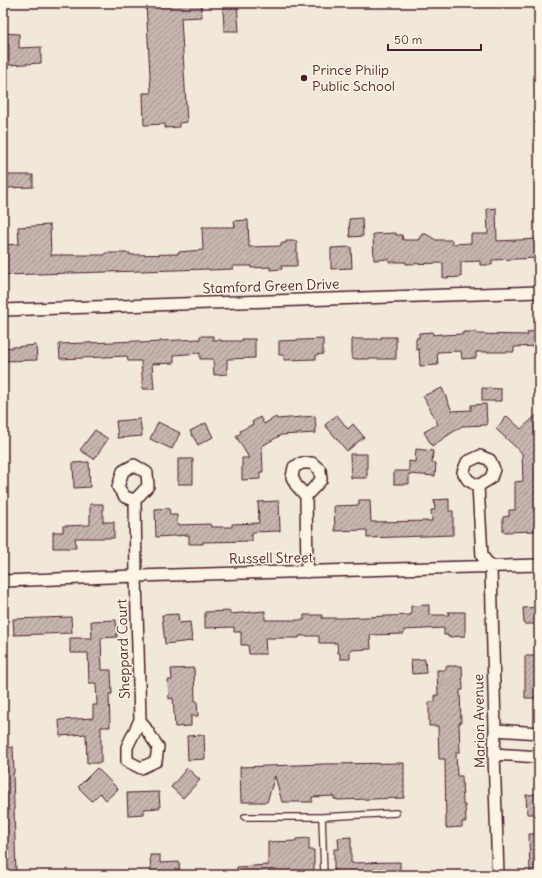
<svg xmlns="http://www.w3.org/2000/svg" width="542" height="878" font-family="Delius,sans-serif">
  <style>
    .building { fill: url(#building-hatch); stroke: #4a1f2b }
    .lines { fill: none; stroke-linecap: round; stroke-linejoin: round }
    .lane-casing { stroke: #4a1f2b; stroke-width: 8 }
    .street-casing { stroke: #4a1f2b; stroke-width: 14 }
    .lane { stroke: #fcf5e5; stroke-width: 5.5 }
    .street { stroke: #fcf5e5; stroke-width: 11 }
    .poi-dot { fill: #4a1f2b; stroke: #fcf5e5; stroke-width: 1.5 }
    .labels { text-anchor: middle; dominant-baseline: central; stroke-width: 3; stroke-linejoin: round; paint-order: stroke }
    .poi-label { font-size: 14px; fill: #4a1f2b; stroke: #fcf5e5; text-anchor: start }
    .street-label { font-size: 14px; fill: #4a1f2b; stroke: #fcf5e5 }
  </style>
  <defs>
    <pattern id="building-hatch" width="6" height="6" patternUnits="userSpaceOnUse"><rect width="6" height="6" fill="#c7b6af"/><path d="M-1 1l2-2M0 6l6-6M5 7l2-2" fill="none" stroke="#a4938f"/></pattern>
  </defs>
  <rect width="100%" height="100%" fill="#f1e8da"/>
  <filter id="ink" filterUnits="userSpaceOnUse"><feTurbulence type="fractalNoise" baseFrequency=".025" numOctaves="2"/><feDisplacementMap in="SourceGraphic" scale="8" xChannelSelector="R" yChannelSelector="G"/><feConvolveMatrix kernelMatrix="1 2 1 2 8 2 1 2 1" color-interpolation-filters="sRGB"/></filter>
  <g filter="url(#ink)">
    <path class="building" d="M146 3H201L202 17 181 18 187 122 179 123V127L165 128V124L144 125 143 93H151Z
      M223 3H237L239 31H224Z
      M3 33 19 34V48L41 47V63L9 65V45H3Z
      M7 175H33V187L7 188Z
      M496 208 497 241 539 239V258L492 260V265H480V261L461 262V277L443 278V263L406 264V262H389V259L374 260 373 234 396 233V235H402L403 240H418L422 234H426L436 240H452V244L471 243V234H488L487 209Z
      M362 218 363 236 350 237 349 219Z
      M248 220 249 247 281 246V243H286V241H297V266H281L282 269 270 270V267L251 268V266H233V269L209 270V269L3 275V245L19 244 18 227 50 225 51 255H105V253H130V255L178 254V252L203 250 202 227H235L234 221Z
      M351 247 352 268 331 269V248Z
      M539 331V346L514 347V352H476V358L462 359 461 351 437 352 438 365 420 366 419 349 416 350V338H419V333L433 332V335L441 334V335L463 334V332H476L477 334 528 335 527 332Z
      M200 336H213V340H221V341H242V339H255V358L227 359V374L214 375 213 359H200V353L174 355V363L152 364 154 389H143L141 361H128L127 356 60 359 59 344 140 341V343L160 342V341L200 339Z
      M381 337H396V359H352V339H381Z
      M323 339V354L316 355V359L284 360V355H279V341Z
      M36 345 37 360 3 361V348Z
      M442 388 452 411 471 410V405L486 404 487 425 462 426 432 446 424 432 438 424 423 396Z
      M482 388 501 389V401H482Z
      M539 413V435L536 437 539 442V531L503 532V517L509 516V510H515V482L523 481 522 453 496 429 507 416 521 429Z
      M337 415 348 429 353 424 364 437 347 451 325 425Z
      M315 416 316 433 281 435 262 446 263 472H260V479L242 480V458H249L236 436 241 433 240 431 253 424 252 422 260 417 264 424 276 417 277 419Z
      M140 419 142 436 118 438 116 421Z
      M158 422 180 433 172 449 150 439Z
      M206 423 213 437 198 445 190 431Z
      M95 430 108 439 94 459 80 450Z
      M416 449 433 451 432 463H436L435 476 409 474V484H394V471H409V461L415 462Z
      M350 454H367V478H351Z
      M178 459H193V484H178Z
      M89 462 90 487 74 488 73 463Z
      M449 499V511H453V535L367 538V530L335 531 334 506 359 505V500H370L371 522 432 521 431 510H435L434 500Z
      M279 501 280 531 252 532V541L203 542V544H189V535L156 537 155 509 169 508 170 515H177V525L210 524 211 527H232V524L259 523 258 502Z
      M90 504H103V522H114V538H75L76 548H53V532H63V526L90 525Z
      M429 605V615H449L448 612H465V636L448 637V635H444V628L404 630V634L370 635 371 649 350 650V659H340V653H338L337 643H319V636H299V638H265L266 654H249L248 645H241V632H234V627L205 628V612L230 611V614L265 611V620H304V615H322V618H343L411 615V606Z
      M539 607V624H524L523 608Z
      M178 614 179 623 190 622 192 641 165 644 162 615Z
      M71 617 72 633 14 635 13 619Z
      M116 620 117 637 101 638 102 670H111L112 694H109L110 727H101V763H87L86 734 60 736 59 720 93 718V705H97L96 683H89L88 653H70V638H92L91 621Z
      M525 656H539V698H525Z
      M425 659 426 673 412 674 411 660Z
      M446 666H462L463 690H460L461 723H459L460 752H456L457 776H462L463 805H465L466 822H462V827L446 828 445 759H439L438 726H429V702H435V695H438L437 670H446Z
      M194 668 195 701H197L198 716H191V726L175 727 173 698 169 699 168 680H172L171 669Z
      M204 735 205 759 188 760 187 736Z
      M13 747 14 773H13L16 875H3V748Z
      M404 763V798L337 800V799H334V796L312 797V802H282L275 776 267 802H241L240 767 324 764Z
      M97 768 118 789 106 800 100 793 92 801 78 787Z
      M187 768 200 780 183 798 171 787Z
      M159 792 160 808 144 809V814L128 815 127 793Z
      M539 794V814H527L526 795Z
      M529 834H539V875H530Z
      M351 837V863L400 862V875H334V849H339L338 838Z
      M309 838V850H314V875H237V867L268 865V842L296 841V839Z
      M150 855H160V863L179 862 180 875H151Z"/>
    <g class="lines">
      <g class="lane-casing">
        <path id="lane" d="M245 817H322L396 813
          M322 817 324 875"/>
      </g>
      <g class="street-casing">
        <path id="street" d="M3 310 539 292
          M478 486 468 480 463 472 467 462 480 456 490 460 494 469 491 478 478 486 482 556 491 567
          M306 496 296 485 292 477 294 467 302 463H312L320 470 321 480 306 496 307 572
          M135 500 125 497 118 487 123 471 134 465 147 473 148 486 135 500 136 576 140 720 127 747V761L141 768 156 761 158 747 140 720
          M491 567 495 730 494 754 498 875
          M3 581 136 576 539 565
          M495 730 539 733
          M494 754 539 757"/>
      </g>
      <use href="#lane" class="lane"/>
      <use href="#street" class="street"/>
    </g>
  </g>
  <circle class="poi-dot" cx="304" cy="78" r="4"/>
  <g class="labels">
    <g class="poi-label">
      <text x="312" y="70">Prince Philip<tspan x="312" dy="16">Public School</tspan></text>
    </g>
    <g class="street-label">
      <text transform="translate(271 286) rotate(-2)">Stamford Green Drive</text>
      <text transform="translate(271 558) rotate(-1)">Russell Street</text>
      <text transform="translate(123 649) rotate(-92)">Sheppard Court</text>
      <text transform="translate(479 721) rotate(-91)">Marion Avenue</text>
    </g>
  </g>
  <rect width="542" height="878" fill="none" stroke="#fcf5e5" stroke-width="16"/>
  <rect x="8" y="8" width="526" height="862" fill="none" stroke="#4a1f2b" stroke-width="1.5" filter="url(#ink)"/>
  <path d="M388 44v6h93v-6" fill="none" stroke="#4a1f2b" stroke-width="2"/>
  <text x="394" y="44" font-size="12" fill="#4a1f2b" stroke="#fcf5e5" stroke-width="3" paint-order="stroke">50 m</text>
</svg>
